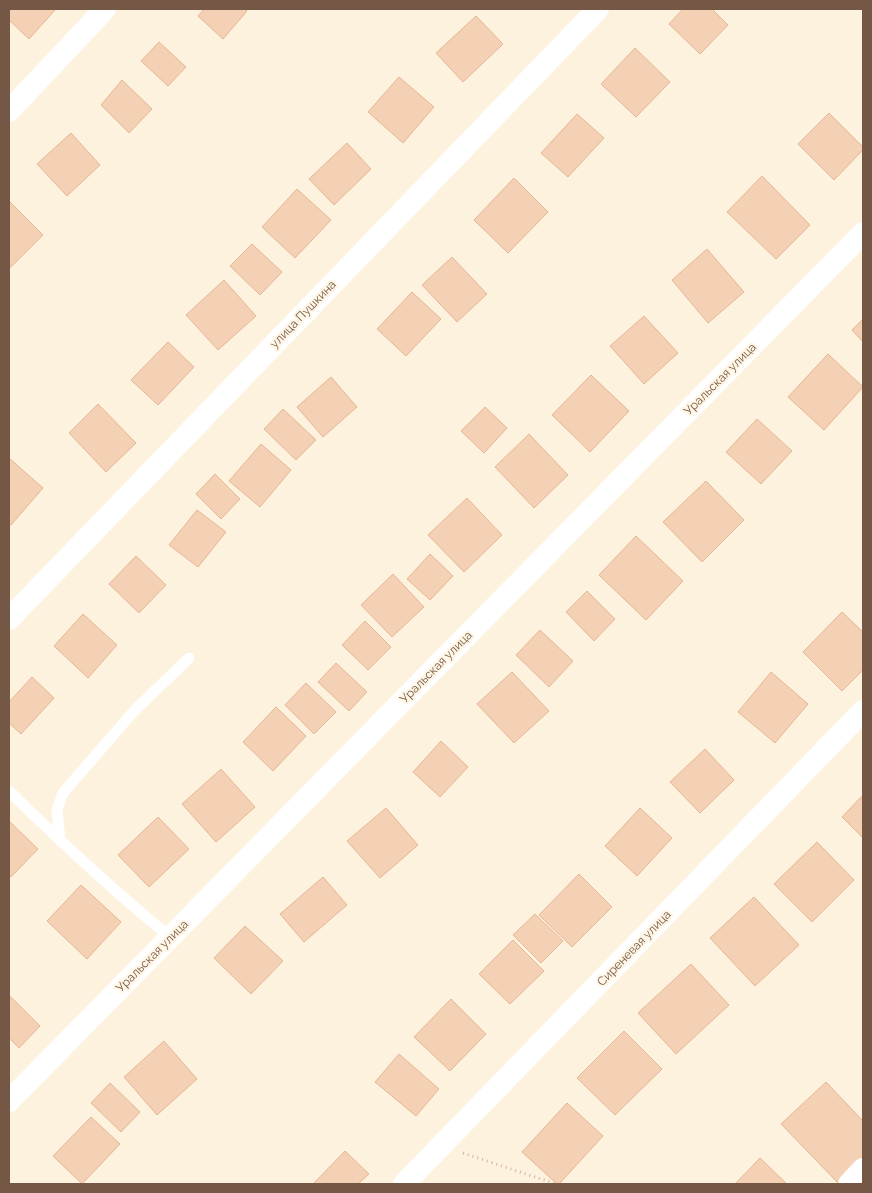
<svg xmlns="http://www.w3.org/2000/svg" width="872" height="1193" font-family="Raleway,sans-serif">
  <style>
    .building { fill: #f4d0b4; stroke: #e7b694 }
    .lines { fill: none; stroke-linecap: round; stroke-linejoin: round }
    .path { stroke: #d8b398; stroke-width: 3; stroke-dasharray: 1 4; stroke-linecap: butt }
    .service { stroke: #fff; stroke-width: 11 }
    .minor { stroke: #fff; stroke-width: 22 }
    .labels { text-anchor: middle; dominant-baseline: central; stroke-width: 4.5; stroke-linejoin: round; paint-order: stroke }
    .street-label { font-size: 12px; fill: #745745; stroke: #fff6e5 }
  </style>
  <rect width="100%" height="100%" fill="#fdf2de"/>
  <path class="building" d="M9 9H56L29 39 9 20Z
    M204 9H244L247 11 223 39 198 16Z
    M683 9H712L728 25 700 54 669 24Z
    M476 16 503 44 463 82 436 53Z
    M159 42 186 67 168 86 141 61Z
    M635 48 670 82 636 117 601 84Z
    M399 77 434 107 403 143 368 112Z
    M122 80 152 109 129 133 101 105Z
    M829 113 863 147V150L834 180 798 144Z
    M577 114 604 138 568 177 541 153Z
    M71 133 100 165 67 196 37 164Z
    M347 143 371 169 334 205 309 179Z
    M762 176 810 225 776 259 727 212Z
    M514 178 548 212 508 253 474 220Z
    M297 189 331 220 295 258 262 227Z
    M9 201 43 235 9 269Z
    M252 244 282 272 260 295 230 266Z
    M707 249 744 292 708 323 672 280Z
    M452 257 487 294 457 322 422 285Z
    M224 280 256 316 218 350 186 315Z
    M412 292 441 319 406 356 377 329Z
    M644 316 678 353 644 384 610 346Z
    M863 319V342L852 330Z
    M168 342 194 367 158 405 131 380Z
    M828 354 863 387 824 430 788 397Z
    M591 375 629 411 590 452 552 415Z
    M331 377 357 407 323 437 297 407Z
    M98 404 136 443 106 472 69 433Z
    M485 407 507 428 484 453 461 431Z
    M283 409 316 440 296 460 264 429Z
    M757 419 792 451 761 484 726 452Z
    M529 434 568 475 534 508 495 467Z
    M261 444 291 470 260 507 229 481Z
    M9 458 43 488 11 525 9 524Z
    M215 474 240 499 221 519 196 494Z
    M706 481 744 520 702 562 663 522Z
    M467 498 502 535 464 572 428 535Z
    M197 510 226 532 198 567 169 545Z
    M636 536 683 581 646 620 599 575Z
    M430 554 453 576 430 600 407 579Z
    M136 556 166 585 139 613 109 584Z
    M393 574 424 607 392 637 361 605Z
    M587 591 615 619 594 641 566 612Z
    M842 612 863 632V670L842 691 803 652Z
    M83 614 117 645 88 678 54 646Z
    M365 621 391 647 368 670 342 645Z
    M540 630 573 661 549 687 516 655Z
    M336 663 367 692 349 711 318 682Z
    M512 672 549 711 514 743 477 704Z
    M771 672 808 704 775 743 738 712Z
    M32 677 54 698 21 734 9 723V702Z
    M306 683 336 712 314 734 285 705Z
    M276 707 306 736 273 771 243 742Z
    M441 741 468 767 440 797 413 772Z
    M705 749 734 780 700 813 670 782Z
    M221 769 255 807 216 842 182 804Z
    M863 795V838L842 817Z
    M386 808 418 845 380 878 347 841Z
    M640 808 672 838 637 876 605 846Z
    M158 817 189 849 149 887 118 855Z
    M9 821 38 849 11 877 9 875Z
    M817 842 854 880 812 922 774 884Z
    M579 874 612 907 572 947 539 915Z
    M323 877 347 905 304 942 280 914Z
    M81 885 121 922 87 959 47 921Z
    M754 897 799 945 755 986 710 938Z
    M535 914 563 941 541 963 513 935Z
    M245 926 283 961 251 994 214 958Z
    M513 940 544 971 510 1004 479 974Z
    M691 964 729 1005 676 1054 638 1013Z
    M9 995 40 1026 19 1048 9 1038Z
    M451 999 486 1034 450 1071 414 1037Z
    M624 1031 662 1069 615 1115 577 1078Z
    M164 1041 197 1079 157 1115 124 1077Z
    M399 1054 439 1089 416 1116 375 1082Z
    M826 1082 863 1121V1160L838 1183 781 1124Z
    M110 1083 140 1112 121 1132 91 1103Z
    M567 1103 603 1136 559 1184H557L522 1152Z
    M91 1117 120 1144 82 1184 53 1156Z
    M345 1151 369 1174 358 1184H313Z
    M760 1158 787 1184H735Z"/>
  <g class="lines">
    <path class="path" d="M463 1153 556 1184"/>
    <path class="service" d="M9 791C61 842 114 891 170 937
      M60 841 57 810 63 793 134 711 189 658"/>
    <path class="minor" d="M9 111 105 9
      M9 619 598 9
      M9 1101 863 233
      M404 1184 863 711
      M849 1184 863 1169"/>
  </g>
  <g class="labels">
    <g class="street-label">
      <text transform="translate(303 314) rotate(-46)">улица Пушкина</text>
      <text transform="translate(720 379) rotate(-45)">Уральская улица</text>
      <text transform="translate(436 667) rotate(-45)">Уральская улица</text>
      <text transform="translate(634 948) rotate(-46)">Сиреневая улица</text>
      <text transform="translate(152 956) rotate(-45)">Уральская улица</text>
    </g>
  </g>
  <rect width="872" height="1193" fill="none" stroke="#745745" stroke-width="20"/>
</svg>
